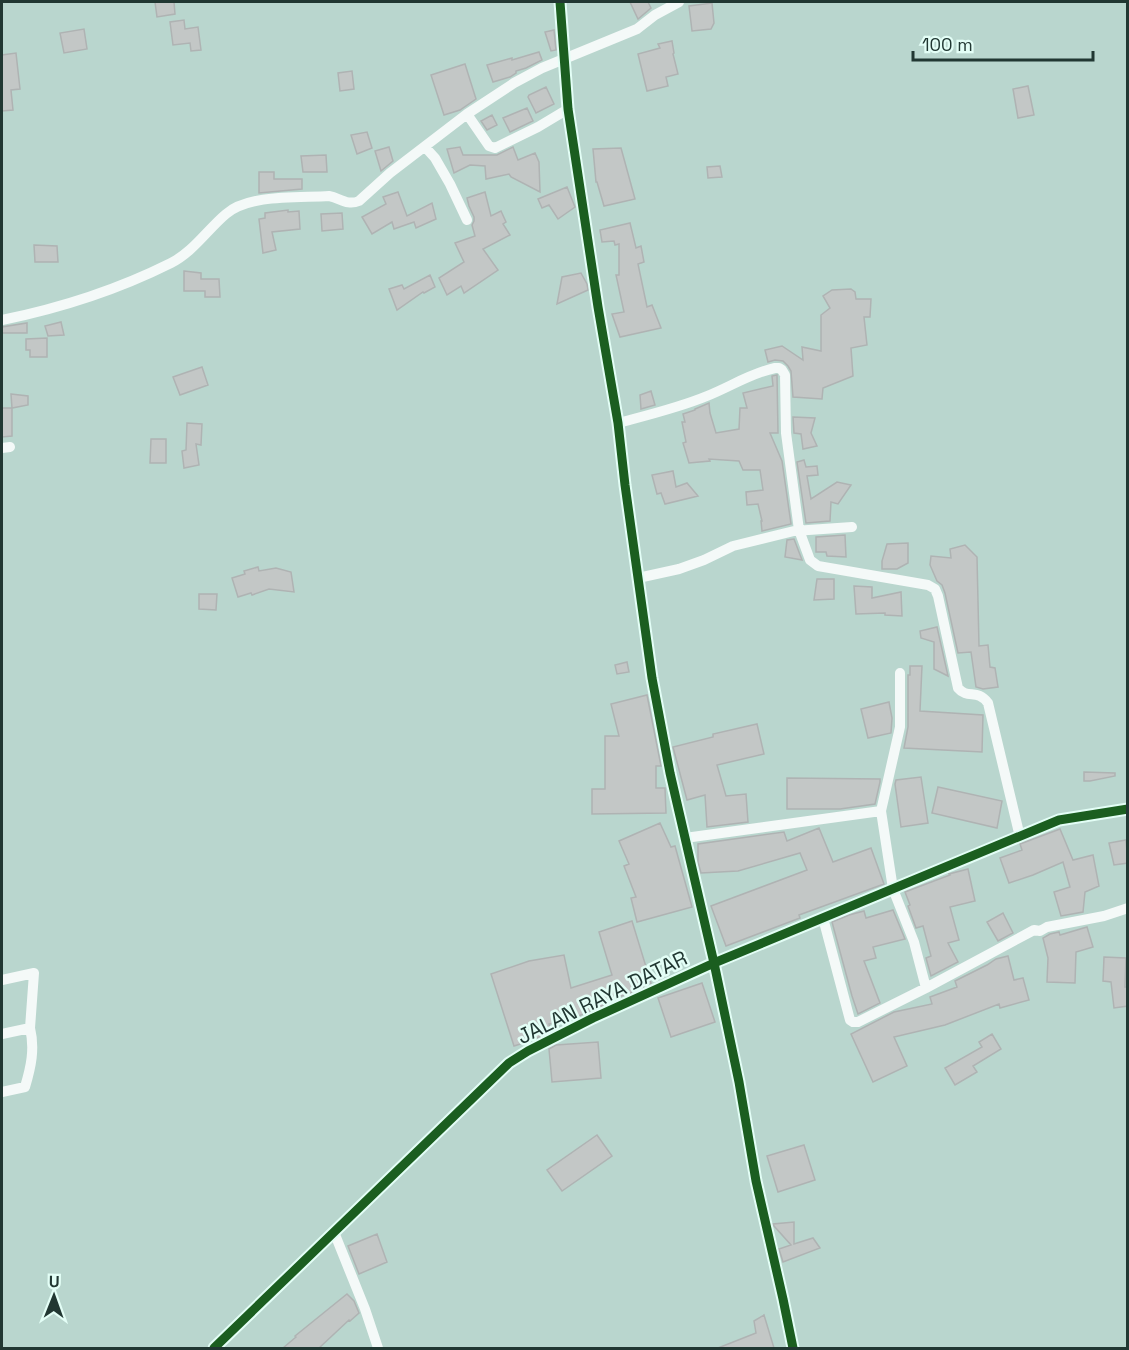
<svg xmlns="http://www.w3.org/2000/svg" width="1129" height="1350" font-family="'Space Grotesk',sans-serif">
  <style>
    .building { fill: #c3c7c6; stroke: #afb3b3; stroke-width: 1.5 }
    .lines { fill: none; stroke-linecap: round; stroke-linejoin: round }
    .minor { stroke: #f4f9f8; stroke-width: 10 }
    .cycleway-casing { stroke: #e3fef6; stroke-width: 13 }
    .cycleway { stroke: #1b5e20; stroke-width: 9 }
    .labels { text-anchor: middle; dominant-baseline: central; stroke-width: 5; stroke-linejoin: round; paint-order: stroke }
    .street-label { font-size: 21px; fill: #213732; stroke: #e3fef6 }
  </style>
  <rect width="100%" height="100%" fill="#b9d6ce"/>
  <path class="building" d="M155 2H174L175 14 157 17Z
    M630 2H648L651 8 638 19Z
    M712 3 714 23 711 29 692 31 689 6Z
    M184 20 185 29 198 27 201 50 191 51 190 43 173 45 170 22Z
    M84 29 87 49 64 53 60 33Z
    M554 30 556 50 551 51 545 32Z
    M672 41 674 53 673 54 678 74 666 77 668 86 647 91 638 54 660 48 658 44Z
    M539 52 542 60 526 68 516 71V73L510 77 493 82 487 65 512 58V60Z
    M16 53 20 89 11 90 13 110 2 111V55Z
    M465 64 476 99 460 110 444 115 431 75Z
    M352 71 354 89 340 91 338 73Z
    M1028 86 1034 115 1018 118 1013 89Z
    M546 87 554 104 536 113 528 97 529 95Z
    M527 108 533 121 510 132 503 118Z
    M492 115 497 125 487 130 481 121Z
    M367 132 372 148 357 154 351 135Z
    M389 147 393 161 381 171 375 151Z
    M460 147 463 155H497L513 147 518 160 535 153 539 162 540 192 511 177 509 174 486 179 485 166 470 165 454 173 447 149Z
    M621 148 635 199 604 206 597 182H596L593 149Z
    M326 155 327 172H303L301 156Z
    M720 166 722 177 708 178 707 167Z
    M259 172H274V179H302V189L259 193Z
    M567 187 575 207 558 219 549 205 542 208 538 199Z
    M398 192 407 216 432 203 436 219 416 228 414 222 394 229 392 222 372 234 362 217 386 204 383 197Z
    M485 192 491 216 501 211 506 222 503 224 510 235 483 249 498 270 464 293 461 286 447 295 439 278 464 262 455 243 475 236 472 225 474 221V217L469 206 467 198Z
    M288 210V212L299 211 300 229 272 232 276 250 263 253 259 219 265 218V213Z
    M342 213 343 229 322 231 321 214Z
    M630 223 636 248 641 246 644 262 638 264 647 307 652 305 661 328 620 337 612 314 624 312 616 275H619V244L615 245 614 241 602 242 600 230Z
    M34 245 57 246 58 262H35Z
    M184 271 201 273V279H219L220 297H205V291H184Z
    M581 273 587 284 588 290 557 304 562 277Z
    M430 275 435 287 424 293 423 292 397 310 389 289 402 285 404 289Z
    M851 289 855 292 856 299H871L870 317H864L867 345 851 348 853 376 823 388 822 399 793 397 791 371 788 366 783 361 775 360 768 362 765 350 782 346 803 360 802 347 821 351V315L830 308 823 296 832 290Z
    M61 322 64 335 48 336 45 326Z
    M27 323V333H2V327Z
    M47 338V357H30V350H26V339Z
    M202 367 208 385 180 395 173 377Z
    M777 375 778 433H770L782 461 791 524 762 531 761 521H762L758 504 747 505 746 492 763 490 760 470H743L739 461 709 459 710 461 689 463 683 443 686 442 682 422H685L683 414 695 410V409L709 403 710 413 716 433 739 429 740 408H747L743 393 773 386 772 376Z
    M651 391 655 405 641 409 640 395Z
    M11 394 28 396V405L12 408Z
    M2 408H12V436L2 437Z
    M793 417 815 418 811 433 817 446 803 449 801 434 794 433Z
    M187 423 202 424 201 445 196 444 199 465 184 468 182 451 186 450Z
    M151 439H166V463H150Z
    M804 460 806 467 817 466 818 475 807 476 811 499 837 482 851 485 838 504 831 502 830 521 806 523 797 462Z
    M673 471 676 487 687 483 698 496 665 504 661 493 657 494 652 475Z
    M845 535 846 557 827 556 826 552H816V537Z
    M794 539 802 560 785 557 787 540Z
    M908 543V563L897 569H882V561L887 544Z
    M965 545 977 557 979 646 988 645 990 667 995 668 998 687 983 689 976 687 971 652 958 653 945 593 942 585 937 581 930 565 931 556 951 558 950 549Z
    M258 567 259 571 276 568 291 572 294 592 269 589 252 595 251 593 238 597 232 578 245 574 244 571Z
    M817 579H834V599L814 600Z
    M854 586 872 587V598L901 592 902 616 885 615V613L856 614Z
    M199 594H217L216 610 199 609Z
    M937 627 948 676 934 669V642L921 638 920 631Z
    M627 662 629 672 617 674 615 665Z
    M910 666H922L920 711 983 715 982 752 904 748 908 727V675H910Z
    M647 695 661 766H656V788H665L666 813 592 814V789H605V736H619L611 704Z
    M889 702 892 718 891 733 868 738 861 709Z
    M757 724 764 754 717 765 726 796 746 794 748 822 707 827 705 795 687 800 673 747 713 737V734Z
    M1084 772 1115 773V776L1090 781H1084Z
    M921 777 928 823 901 827 895 784 896 780Z
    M787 778 880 779V782L875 804 840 809H787Z
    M938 787 1002 801 997 828 932 813Z
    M660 823 671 847 675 846 692 907 637 922 631 898 636 897 624 866 629 864 619 841Z
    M819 828 833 862 871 848 884 884 799 915 800 918 726 946 711 906 807 870 800 853 738 871 701 873 698 862V844L784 832 787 841Z
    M1060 829 1073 860 1093 855 1099 886 1085 892 1083 912 1061 916 1054 892 1070 887 1063 862 1033 875 1009 883 1000 858 1022 850 1020 844Z
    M1126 840 1128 863 1114 865 1109 843Z
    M968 869 975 901 950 907 959 940 948 943 958 962 931 976 926 958 931 956 923 926 916 928 908 906 910 905 905 892 950 875 949 874Z
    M893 910 905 939 873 947 876 958 864 961 880 1003 858 1014 852 996 832 922 849 915 864 911 866 918Z
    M1003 913 1013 933 998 941 987 922Z
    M632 921 651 983 628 994 605 1001 606 1004 576 1017 575 1019 549 1024 551 1031 533 1040 514 1046 491 974 529 961 564 955 571 988 612 975 599 932Z
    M1087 927 1093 947 1076 952 1075 983 1047 982 1048 958 1043 938 1050 934 1059 932 1060 935Z
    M1008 956 1014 980 1023 978 1029 1000 1000 1008 999 1004 945 1025 894 1037 907 1066 873 1082 851 1034 894 1012 932 1004 930 997 957 987 955 981 987 965 996 959Z
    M1104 957 1126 958 1125 987H1128V1006L1114 1008 1111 982 1103 981Z
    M702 983 715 1022 671 1037 658 998Z
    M992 1034 1001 1049 973 1066 977 1072 955 1085 945 1068 982 1047 979 1042Z
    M598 1042 601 1078 552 1082 549 1049 556 1045Z
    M597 1135 612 1156 562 1191 547 1170Z
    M804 1145 815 1180 778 1192 767 1156Z
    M794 1222V1244L813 1238 820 1248 783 1262 779 1249 791 1245 774 1226 773 1224Z
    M377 1234 387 1262 359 1274 348 1246Z
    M347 1294 354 1301 359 1313 350 1321 349 1320 319 1348H283L296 1337 295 1336Z
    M764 1315 774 1348H718L756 1333 754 1321Z"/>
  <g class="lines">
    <path class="minor" d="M560 2 568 109 598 307 618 423 625 485 652 678 670 773 714 963 739 1082 756 1181 783 1299 793 1348
      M467 114 489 146 495 148 538 127 568 109
      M425 147 435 158 450 184 467 220
      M2 320C61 308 117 290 171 263 193 252 208 229 226 214 249 194 299 198 329 196 340 198 347 206 359 201L390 173 467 114 514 83 542 68 637 29 655 15 679 2
      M618 423C648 415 678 408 707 396 730 387 751 373 775 368H779L782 370 785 375 786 433 799 530 810 560 818 566 928 585 935 589 938 596 958 688C968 700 977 688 988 703L1020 837
      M2 448 10 447
      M638 578 679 569 704 560 733 546 794 531 852 527
      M900 673V727L881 811 893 889 914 942 926 988
      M685 838 881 811
      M823 918 850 1020 853 1022H858L926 988 1034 930 1040 931 1047 927 1104 916 1128 908
      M2 980 34 973 30 1028
      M2 1034 30 1028C35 1049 31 1067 25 1087L2 1092
      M334 1232 365 1309 378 1348
      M214 1348 509 1063 528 1051 593 1018 714 963 1059 820 1128 809"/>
    <g class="cycleway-casing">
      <path id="cycleway" d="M560 2 568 109 598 307 618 423 625 485 652 678 670 773 714 963 739 1082 756 1181 783 1299 793 1348
        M214 1348 509 1063 528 1051 593 1018 714 963 1059 820 1128 809"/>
    </g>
    <use href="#cycleway" class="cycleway"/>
  </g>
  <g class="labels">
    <g class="street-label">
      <text transform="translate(602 997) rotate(-26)">JALAN RAYA DATAR</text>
    </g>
  </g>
  <rect width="1129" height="1350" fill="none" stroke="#213732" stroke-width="6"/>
  <g transform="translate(54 1296) rotate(1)" stroke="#e3fef6" stroke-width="4.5" paint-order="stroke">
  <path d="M0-4.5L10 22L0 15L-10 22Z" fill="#213732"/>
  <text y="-9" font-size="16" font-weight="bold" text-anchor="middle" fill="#213732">U</text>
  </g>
  <path d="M913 51v9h180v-9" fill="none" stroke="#213732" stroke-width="3"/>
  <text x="922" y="51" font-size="18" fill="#213732" stroke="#e3fef6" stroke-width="4.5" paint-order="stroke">100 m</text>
</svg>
